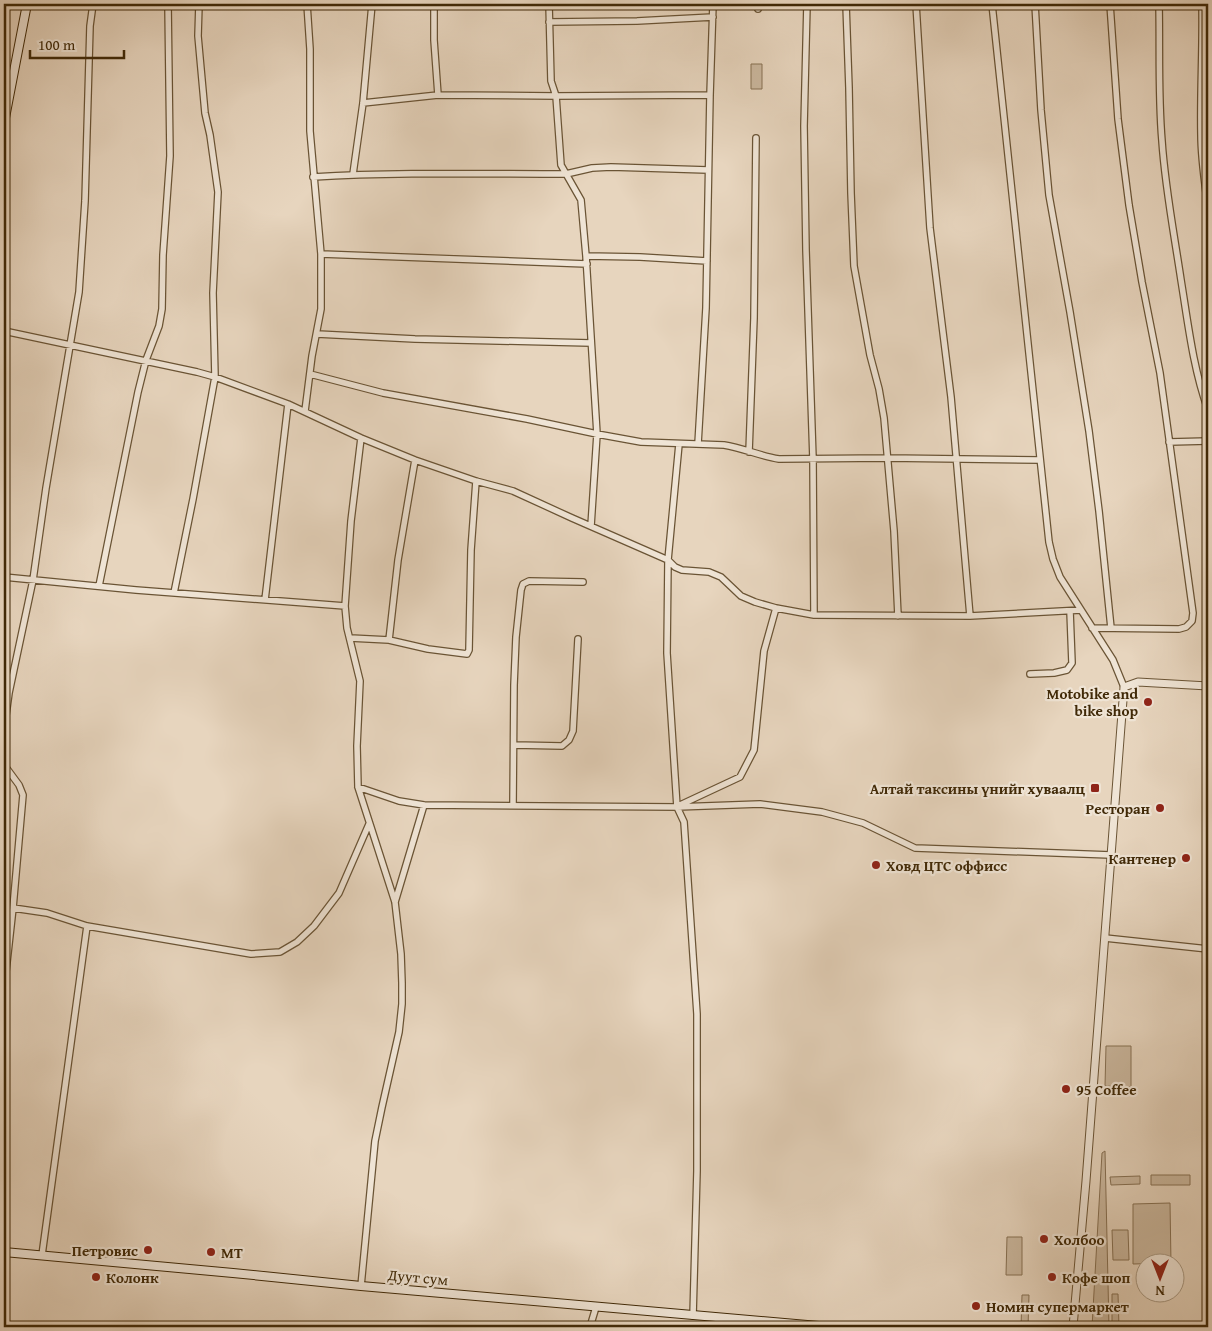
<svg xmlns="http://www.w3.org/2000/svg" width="1212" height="1331" font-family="'Gentium Book Plus',serif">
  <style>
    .green { fill: #cbb89f; stroke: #867053 }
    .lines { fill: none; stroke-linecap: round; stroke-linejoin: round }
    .minor-casing { stroke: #6a5435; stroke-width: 8 }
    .tertiary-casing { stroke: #6a5435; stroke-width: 9 }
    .secondary-casing { stroke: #402907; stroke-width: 10 }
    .minor { stroke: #efe4d5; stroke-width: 5.5 }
    .tertiary { stroke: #efe4d5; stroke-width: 7 }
    .secondary { stroke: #efe4d5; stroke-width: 8 }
    .poi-dot { fill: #8f2418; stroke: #efe4d5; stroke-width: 2 }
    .labels { text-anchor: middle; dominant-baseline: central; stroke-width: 4.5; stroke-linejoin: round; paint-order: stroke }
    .poi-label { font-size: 15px; font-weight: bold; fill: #402907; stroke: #efe4d5; text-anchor: start }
    .street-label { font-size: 15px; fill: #402907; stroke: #efe4d5 }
  </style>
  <rect width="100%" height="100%" fill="#e7d5be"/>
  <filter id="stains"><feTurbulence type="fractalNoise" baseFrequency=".004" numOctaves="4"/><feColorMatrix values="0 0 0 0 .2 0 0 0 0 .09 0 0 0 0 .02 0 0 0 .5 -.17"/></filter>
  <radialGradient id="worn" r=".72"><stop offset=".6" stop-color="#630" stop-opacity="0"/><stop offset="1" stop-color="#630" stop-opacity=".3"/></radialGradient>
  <path class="green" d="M751 64H762V89H751Z
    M1106 1046H1131V1087L1105 1086Z
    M1105 1151 1109 1327H1092L1102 1153Z
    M1151 1175H1190V1185H1151Z
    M1140 1176V1184L1111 1185 1110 1177Z
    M1170 1203 1171 1263 1133 1264V1204Z
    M1112 1230H1128L1129 1260H1113Z
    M1007 1237H1022V1275H1006Z
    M1112 1294H1118L1119 1327H1112Z
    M1022 1295H1029L1028 1327H1021Z"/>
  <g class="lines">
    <g class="minor-casing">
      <path id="minor" d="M434 4V40L438 95
        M549 4 551 81 556 96 561 165 581 200 586 256 597 434 591 526
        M807 4 804 126 806 250 813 459 814 615
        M846 4 849 88 851 193 854 266 870 355 879 389 884 418 894 531 898 616
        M916 4 930 228 951 397 970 616
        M992 4 1049 542 1053 559 1060 577 1113 660 1124 687
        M1035 4 1041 110 1049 195 1070 312 1089 431 1099 511 1111 628
        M1159 4C1160 49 1158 95 1162 141 1165 187 1174 233 1181 280 1188 323 1193 368 1208 410
        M1202 4C1203 48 1200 91 1201 135 1201 159 1205 184 1208 208
        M758 9V4
        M549 22 637 21 713 17
        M363 103 438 95 556 96 710 95
        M353 174 363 103 372 4
        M313 177C398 172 482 174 566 174L592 168 611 167 708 170
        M321 254 587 264
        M586 256 640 257 707 261
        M4 331 197 372 215 377 288 404 361 438 415 460 476 481 513 491 572 518 668 560 675 567 682 570 709 572 721 577 741 596 755 602 776 608 814 615 970 616 1081 610
        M317 334 415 339 591 343
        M310 374 383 393 527 419 597 434 641 442 724 445C743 448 760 456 779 459L887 458 1039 460
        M305 411 312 356 321 309V254L310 131V49L307 4
        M361 438 351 521 345 606 347 628 360 681 357 746 358 787 395 902 401 954 402 983V1004L399 1032 382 1107 375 1141 361 1286
        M1169 442 1208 441
        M679 444 668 560 667 653 677 807 684 822 697 1014V1171L693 1316
        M698 444 706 308 710 95 713 4
        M749 452 754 318 756 138
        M4 577 136 590 345 606
        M99 586 138 392 146 360 159 326 162 309 163 255 170 156 168 4
        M174 593 193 499 215 377 213 293 218 192 210 135 205 113 198 36 199 4
        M265 600 288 404
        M1092 628 1179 629 1186 627 1192 621 1193 613 1160 373 1142 282 1129 205 1118 119 1110 4
        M350 638 389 640 398 560 415 460
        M389 640 428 649 467 654 469 650 471 550 476 481
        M1030 674 1054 673 1067 670 1072 663 1070 611
        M4 693H9L33 580 46 488 79 292 85 201 90 26 93 4
        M4 730 9 693
        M514 745 562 746 569 740 573 731 578 639
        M4 762 5 766 19 785 23 795 13 908
        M358 787 399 801 424 805 677 807 760 804 822 812 863 823 915 848 1111 855
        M513 805 514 685 516 637 521 590 523 584 529 581 583 582
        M680 805 740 777 754 750 764 651 776 608
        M395 902 424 805
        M1105 938 1208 949
        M4 989 13 908 47 913 87 926 251 954 280 952 297 942 314 926 339 893 369 824
        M42 1255 87 926
        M590 1327 596 1307"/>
    </g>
    <g class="tertiary-casing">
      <path id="tertiary" d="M1073 1327 1086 1181 1124 687 1138 682 1208 686"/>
    </g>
    <g class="secondary-casing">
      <path id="secondary" d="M4 123 27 4
        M4 1252 233 1273 361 1286 830 1327"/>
    </g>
    <use href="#minor" class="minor"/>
    <use href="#tertiary" class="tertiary"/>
    <use href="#secondary" class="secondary"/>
  </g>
  <g class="poi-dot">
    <circle cx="1148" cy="702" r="5"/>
    <rect x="1090" y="783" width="10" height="10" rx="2.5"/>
    <circle cx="1160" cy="808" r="5"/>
    <circle cx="1186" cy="858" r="5"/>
    <circle cx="876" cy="865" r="5"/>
    <circle cx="1066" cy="1089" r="5"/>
    <circle cx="1044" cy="1239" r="5"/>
    <circle cx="148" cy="1250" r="5"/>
    <circle cx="211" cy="1252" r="5"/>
    <circle cx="96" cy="1277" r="5"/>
    <circle cx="1052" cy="1277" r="5"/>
    <circle cx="976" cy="1306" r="5"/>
  </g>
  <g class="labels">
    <g class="poi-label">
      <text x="1138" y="693" text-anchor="end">Motobike and<tspan x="1138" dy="17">bike shop</tspan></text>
      <text x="1085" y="788" text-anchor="end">Алтай таксины үнийг хуваалц</text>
      <text x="1150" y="808" text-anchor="end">Ресторан</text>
      <text x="1176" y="858" text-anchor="end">Кантенер</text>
      <text x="886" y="865">Ховд ЦТС оффисс</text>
      <text x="1076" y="1089">95 Coffee</text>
      <text x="1054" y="1239">Холбоо</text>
      <text x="138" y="1250" text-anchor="end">Петровиc</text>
      <text x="221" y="1252">MT</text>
      <text x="106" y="1277">Колонк</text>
      <text x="1062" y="1277">Кофе шоп</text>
      <text x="986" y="1306">Номин супермаркет</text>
    </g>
    <g class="street-label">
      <text transform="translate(418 1277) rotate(5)">Дуут сум</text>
    </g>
  </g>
  <rect width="1212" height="1331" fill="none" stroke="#e7d5be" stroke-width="20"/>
  <rect x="5" y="5" width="1202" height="1321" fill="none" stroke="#402907" stroke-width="2.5"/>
  <rect x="10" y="10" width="1192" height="1311" fill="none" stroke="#402907"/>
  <g transform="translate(1160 1278) rotate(180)"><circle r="24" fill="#efe4d5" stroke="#a99983"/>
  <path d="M0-4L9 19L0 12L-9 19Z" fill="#8f2418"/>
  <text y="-8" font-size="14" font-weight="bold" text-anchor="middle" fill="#402907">N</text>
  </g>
  <path d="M30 50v8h94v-8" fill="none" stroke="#402907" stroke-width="2.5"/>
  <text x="38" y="50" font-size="15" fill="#402907" stroke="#efe4d5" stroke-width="4" paint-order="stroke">100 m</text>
  <rect width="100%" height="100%" filter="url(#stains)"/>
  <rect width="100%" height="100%" fill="url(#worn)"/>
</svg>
